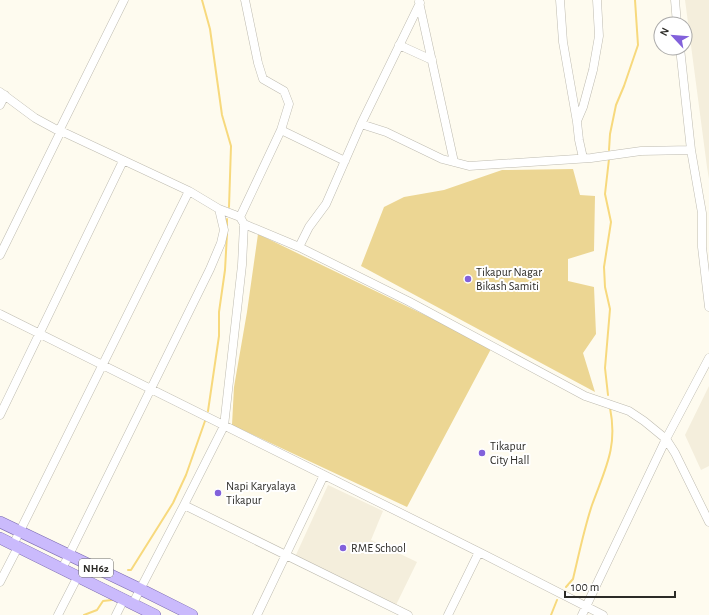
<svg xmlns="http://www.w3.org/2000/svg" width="709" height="615" font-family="'Alegreya Sans',sans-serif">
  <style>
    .built { fill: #f4eedc }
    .green { fill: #ecd693 }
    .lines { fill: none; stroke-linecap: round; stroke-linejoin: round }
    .stream { stroke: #f7d97d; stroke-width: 2 }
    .minor-casing { stroke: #bebbb0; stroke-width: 9 }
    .major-casing { stroke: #7b6ab0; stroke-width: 12 }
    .minor { stroke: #fff; stroke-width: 8 }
    .major { stroke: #cabafc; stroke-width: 11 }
    .poi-dot { fill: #8261db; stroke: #fff; stroke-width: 1.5 }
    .labels { text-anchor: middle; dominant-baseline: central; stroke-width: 4; stroke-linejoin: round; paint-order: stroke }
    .shield { fill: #fff; stroke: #6b6b68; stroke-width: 1 }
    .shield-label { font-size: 11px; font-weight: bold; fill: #2c2b27 }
    .poi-label { font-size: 12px; fill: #2c2b27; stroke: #fff; text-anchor: start }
  </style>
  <rect width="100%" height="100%" fill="#fefbef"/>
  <path class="built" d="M685 0H709V179L707 167Z
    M709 386V466L701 470 685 435Z
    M328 485 383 511 371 540 417 562 396 605 295 557Z"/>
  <path class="green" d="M573 169 580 195 595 196 594 251 568 259V281L594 287 596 334 583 353 595 392 361 266 384 207 404 197 444 190 502 170Z
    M258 234 431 318 491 349 407 507 232 425 234 387 247 312Z"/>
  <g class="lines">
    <path class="stream" d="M202 0 210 29 222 115 231 146 229 207
      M609 150 610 134 616 105 624 86 638 45 635 0
      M227 219V225
      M608 395 605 368 610 309 605 287 604 267 611 222 605 194 609 159
      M208 411 219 336V312L225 270 227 234
      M128 570H131L173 503 186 475 205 421
      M566 587 573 579C579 554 584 529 592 505 605 469 618 447 610 408
      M84 615 97 610 103 601 112 600
      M551 615 557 600"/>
    <g class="minor-casing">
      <path id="minor" d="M560 0 563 42 577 122 579 140 583 158
        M675 0 677 24
        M419 2 454 162
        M399 45 432 60
        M680 48 691 150 702 213V247L709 307
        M0 92 35 118 59 131H61L189 191 219 209 240 217 244 224 299 247 408 301 585 396 629 411 644 421 666 439 675 453 709 522
        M0 105 5 95
        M577 121 583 107 593 70 599 36 597 0
        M361 124 386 132 442 159 469 166 591 158 641 151 691 150
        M281 130 345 161
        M59 131 124 0
        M240 217 281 130 289 104 284 91 263 79 258 63 245 0
        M299 247 309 227 326 204 361 124 420 3
        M0 255 61 131
        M0 314 479 552 603 615
        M0 415 123 161
        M184 505 408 615
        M13 545 189 191
        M62 569 210 269 221 243 224 230 219 209
        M0 582 18 547
        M133 603 184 505 224 426 242 265 244 224
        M58 615 78 576
        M116 615 124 599
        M257 615 324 475
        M448 615 479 552
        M582 615 666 439 709 358"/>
    </g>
    <g class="major-casing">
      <path id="major" d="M0 522 140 589 192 615
        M0 538 155 615"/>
    </g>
    <use href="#minor" class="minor"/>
    <use href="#major" class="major"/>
  </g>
  <g class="poi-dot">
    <circle cx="468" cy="279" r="4"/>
    <circle cx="482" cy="453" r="4"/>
    <circle cx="218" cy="493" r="4"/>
    <circle cx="343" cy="548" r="4"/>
  </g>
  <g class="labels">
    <rect class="shield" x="79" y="559" width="34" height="18" rx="3"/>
    <g class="shield-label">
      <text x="96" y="568">NH62</text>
    </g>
    <g class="poi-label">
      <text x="476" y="272">Tikapur Nagar<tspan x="476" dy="14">Bikash Samiti</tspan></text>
      <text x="490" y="446">Tikapur<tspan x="490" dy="14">City Hall</tspan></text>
      <text x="226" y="486">Napi Karyalaya<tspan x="226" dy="14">Tikapur</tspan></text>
      <text x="351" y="548">RME School</text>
    </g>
  </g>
  <g transform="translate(673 36) rotate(296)"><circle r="19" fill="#ffffff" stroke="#abaaa9"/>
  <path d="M0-3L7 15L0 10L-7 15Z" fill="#8261db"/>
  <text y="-6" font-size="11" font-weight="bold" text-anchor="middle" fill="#2c2b27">N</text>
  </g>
  <path d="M565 591v6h110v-6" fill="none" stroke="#2c2b27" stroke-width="2"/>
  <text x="571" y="591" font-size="12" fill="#2c2b27" stroke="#ffffff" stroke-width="3" paint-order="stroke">100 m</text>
</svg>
